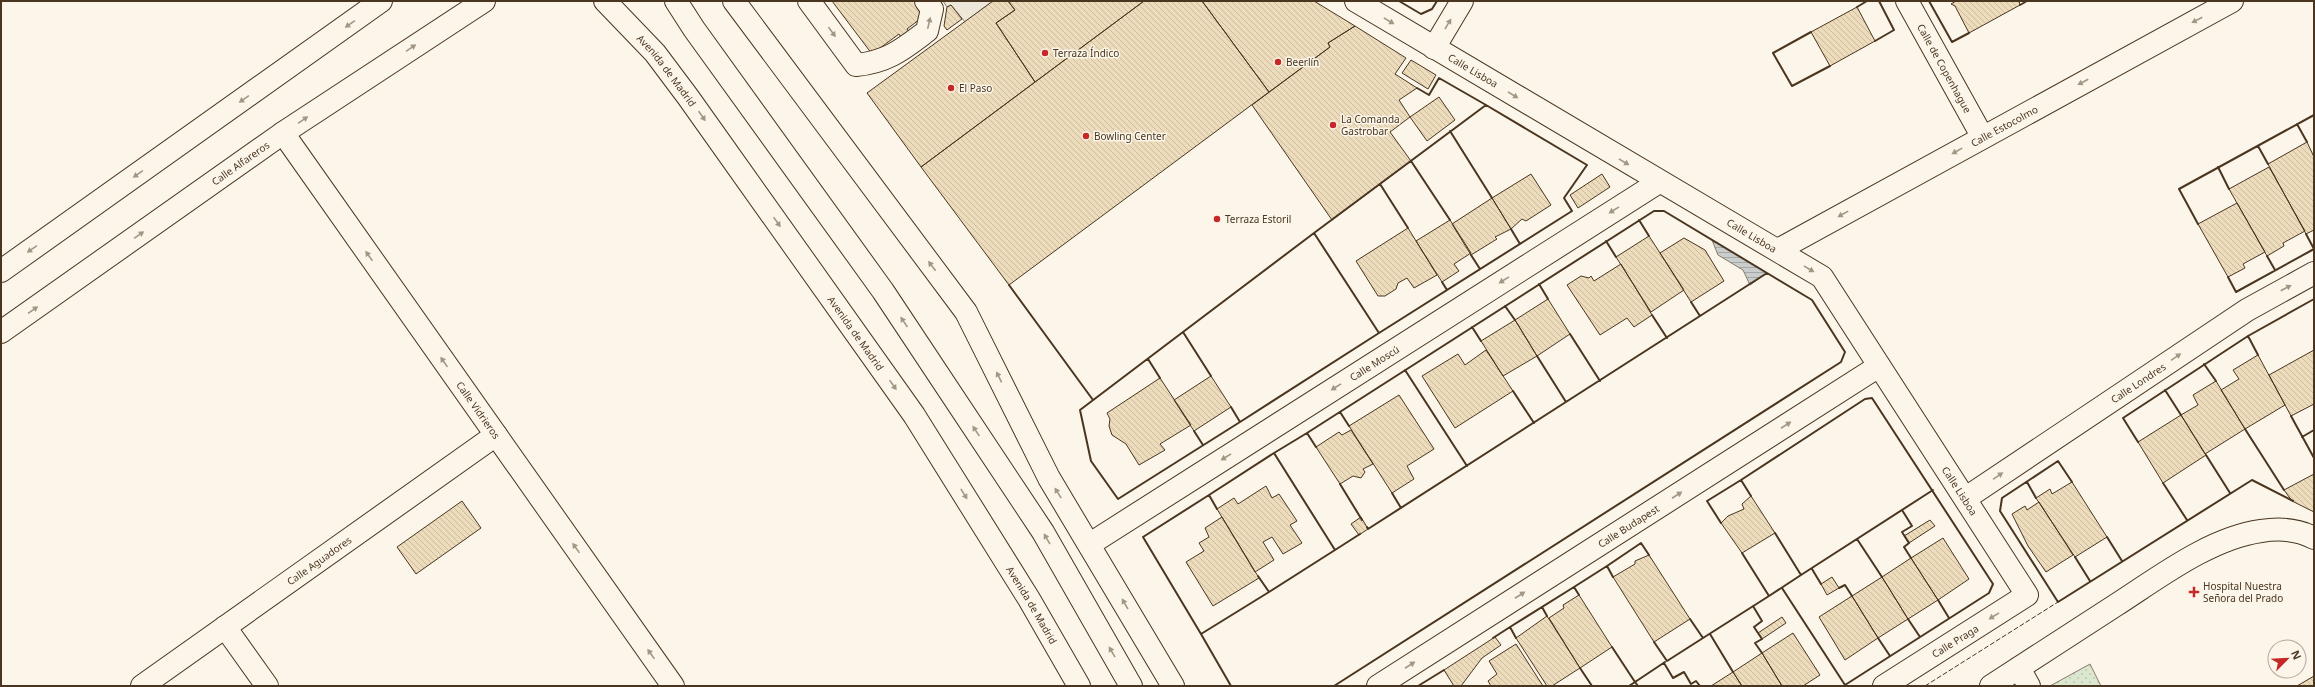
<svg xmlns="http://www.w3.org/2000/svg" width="2315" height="687" font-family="'Noto Sans',sans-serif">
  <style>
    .grass { fill: url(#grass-dots); stroke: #887966 }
    .parking { fill: #ede7d9; stroke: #887966 }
    .water { fill: url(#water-rules); stroke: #887966 }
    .building { fill: url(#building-back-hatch); stroke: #4a3520 }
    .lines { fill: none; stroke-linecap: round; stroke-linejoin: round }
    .minor-casing { stroke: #4a3520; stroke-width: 24 }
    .major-casing { stroke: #4a3520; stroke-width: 24 }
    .minor { stroke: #fbf6e9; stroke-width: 22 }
    .major { stroke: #fbf6e9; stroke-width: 22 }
    .fence { stroke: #4a3520; stroke-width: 1; stroke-dasharray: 5 2; stroke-linecap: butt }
    .wall { stroke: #4a3520; stroke-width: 2 }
    .oneway { fill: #a29684 }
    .poi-dot { fill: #c62828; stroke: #fbf6e9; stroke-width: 1.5 }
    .labels { text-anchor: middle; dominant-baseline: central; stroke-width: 3; stroke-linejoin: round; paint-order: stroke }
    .poi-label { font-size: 10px; fill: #4a3520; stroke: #fbf6e9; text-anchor: start }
    .street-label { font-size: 10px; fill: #4a3520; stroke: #fbf6e9 }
  </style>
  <defs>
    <pattern id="grass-dots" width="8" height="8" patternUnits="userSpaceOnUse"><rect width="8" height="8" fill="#dce7d0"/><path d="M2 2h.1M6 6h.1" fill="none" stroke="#bec7b2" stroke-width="1.8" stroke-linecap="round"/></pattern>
    <pattern id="water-rules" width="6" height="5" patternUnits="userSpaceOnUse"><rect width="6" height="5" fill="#c9cecd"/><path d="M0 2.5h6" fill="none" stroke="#a5a8a6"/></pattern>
    <pattern id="building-back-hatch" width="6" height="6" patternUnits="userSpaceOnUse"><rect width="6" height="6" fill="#ecdcbc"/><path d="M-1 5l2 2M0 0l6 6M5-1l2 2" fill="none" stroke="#ccbda1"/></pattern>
  </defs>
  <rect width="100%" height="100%" fill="#fbf6e9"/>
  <path class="grass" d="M2090 664 2101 686H2050Z"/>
  <path class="parking" d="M943 1H993L965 22 951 5 947 7Z"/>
  <path class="water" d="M1712 240 1767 273 1750 285 1743 270 1718 255Z"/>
  <path class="building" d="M832 1H919L928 13 907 29 912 36 904 42 899 34 872 54Z
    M993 1H1008L1015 10 996 23 1035 82 921 167 867 93Z
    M1008 1H1144L1035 82 996 23 1015 10Z
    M1144 1H1202L1269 92 1009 285 921 167Z
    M1202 1H1314L1355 26 1328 43 1330 47 1269 92Z
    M1956 1H2019L2020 5 1969 33 1955 6 1951 4Z
    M951 5 962 19 947 30 944 26 947 7Z
    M1857 7 1875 41 1830 66 1811 32Z
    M1355 26 1406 58 1395 74 1417 88 1399 100 1410 117 1390 132 1411 161 1332 220 1252 105 1330 47 1328 43Z
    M1411 60 1436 75 1428 89 1402 73Z
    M1439 97 1455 120 1427 141 1410 117Z
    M2307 142 2314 157V230L2306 234 2268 164Z
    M2269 167 2305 231 2283 243 2284 246 2267 256 2229 189Z
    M1531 174 1551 205 1526 221 1522 219 1511 229 1492 198Z
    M1602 174 1610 187 1578 208 1570 195Z
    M1492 198 1511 229 1495 237 1497 239 1471 255 1452 224Z
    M2237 203 2265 252 2243 264 2245 268 2228 277 2198 224Z
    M1450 220 1471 253 1454 264 1459 271 1442 282 1416 241Z
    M1408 228 1437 275 1414 288 1407 278 1398 283 1396 289 1385 296H1378L1356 261Z
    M1649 236 1684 290 1651 312 1616 257Z
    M1684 238 1705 250 1724 281 1691 302 1660 253Z
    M1621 264 1652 315 1634 327 1627 318 1600 335 1567 285 1581 276 1589 278 1591 276 1594 281Z
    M1548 299 1570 334 1537 356 1515 320Z
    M1515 320 1537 356 1503 376 1481 341Z
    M1486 350 1513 391 1455 428 1422 376 1458 354 1465 365Z
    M2314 350V404L2291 416 2269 375Z
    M2258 355 2285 405 2245 429 2221 390 2239 379 2233 370Z
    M1211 376 1231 407 1194 431 1174 400Z
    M1160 378 1191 425 1160 444 1165 450 1139 465 1126 444 1112 435 1109 426 1110 419 1107 413Z
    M2216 381 2245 429 2205 454 2181 415 2198 405 2193 395Z
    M1399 395 1434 449 1407 466 1414 479 1392 493 1349 426Z
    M2181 415 2206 455 2163 483 2138 442Z
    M1351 430 1373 464 1363 469 1365 472 1361 478 1353 476 1340 484 1316 447 1339 432 1342 435Z
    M2314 474V512L2292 501 2284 490Z
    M2072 482 2107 537 2075 557 2036 498 2050 489 2052 494Z
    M1266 486 1272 498 1279 494 1297 521 1290 525 1302 543 1283 554 1272 537 1263 542 1274 560 1255 572 1217 509 1234 498 1238 504Z
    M1751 496 1775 533 1742 553 1721 523 1728 516 1744 509 1742 504Z
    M462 501 481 528 416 574 397 547Z
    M2039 502 2073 555 2046 572 2028 546 2012 514 2025 506 2027 510Z
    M1222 517 1259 578 1213 606 1186 562 1204 551 1199 543 1209 537 1205 528Z
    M1361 517 1368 529 1359 535 1351 524Z
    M1930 520 1935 526 1909 543 1904 536Z
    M1943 538 1969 579 1938 600 1911 558Z
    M1649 555 1690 619 1654 642 1613 577 1635 564V561Z
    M1911 558 1938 600 1908 619 1882 577Z
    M1832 577 1839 588 1827 595 1821 584Z
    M1882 577 1908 619 1878 638 1852 596Z
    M1579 595 1612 647 1580 668 1549 618 1564 608 1563 605Z
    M1852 596 1878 638 1845 660 1819 617Z
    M1547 616 1580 668 1552 686H1547L1516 638Z
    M1782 617 1786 623 1762 639 1758 633Z
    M1793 633 1820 675 1803 686H1782L1762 653Z
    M1495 637 1501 645 1482 658 1461 686H1454L1444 670Z
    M1516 644 1543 686H1491L1488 681 1497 674 1489 661Z
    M1762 653 1782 686H1742L1733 672Z
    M1733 672 1742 686H1711Z
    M2314 676V686H2297Z"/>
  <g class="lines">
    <g class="minor-casing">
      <g id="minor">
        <path d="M809 1 856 65C888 62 903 49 927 31L932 9 926 1"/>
        <path id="s1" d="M1356 1 1822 277 2027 595 1884 686"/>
        <path id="s2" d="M1907 1 1982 136"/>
        <path d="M1434 48 1462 1"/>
        <path id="s3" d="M283 133 673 686"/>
        <path id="s4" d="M1778 250 2232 1"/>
        <path d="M1 271 381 1"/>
        <path id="s5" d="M1 332 283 133 484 1"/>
        <path id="s6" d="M1966 498 2247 310 2314 273"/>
        <path id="s7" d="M1090 544 1659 182"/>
        <path d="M225 627 267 686"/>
        <path d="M2019 668 2029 686"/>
        <path id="s8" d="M142 686 496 435"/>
        <path id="s9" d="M1378 686 1879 366"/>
        <path d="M1991 686C2033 659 2074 632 2116 605 2158 578 2210 538 2261 531 2280 528 2297 529 2314 538"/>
      </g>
    </g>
    <g class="major-casing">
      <g id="major">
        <path id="s10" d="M605 1 655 53 688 97 914 415 1029 599 1079 686"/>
        <path d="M676 1 694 29 883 291 1043 532 1131 686"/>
        <path d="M734 1 966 312 1049 478 1173 686"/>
      </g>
    </g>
    <use href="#minor" class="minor"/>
    <use href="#major" class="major"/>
    <path class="fence" d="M1925 686 2058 602"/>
    <path class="wall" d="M1399 1 1421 14 1432 9 1437 1
      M1929 1 1952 42 1969 33
      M2020 5 2027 1
      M1857 7 1867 1
      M1811 32 1773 53 1792 86 1830 66
      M1875 41 1894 30 1879 1
      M1417 88 1429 95 1439 78 1486 105
      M1486 105 1587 165 1564 198 1572 211 1379 333 1314 233Z
      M2297 124 2307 142
      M1450 131 1492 198
      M2258 146 2268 164
      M1411 161 1450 220
      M2218 167 2229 189
      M1380 184 1408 228
      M1639 220 1649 236
      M2198 224 2179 189 2314 115
      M1511 229 1520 244
      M2306 234 2314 249
      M1606 241 1616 257
      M1471 255 1480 269
      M2267 256 2275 270
      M2228 277 2236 292 2314 249
      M1442 282 1447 290
      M1539 284 1548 299
      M1009 285 1093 400
      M1691 302 1700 316
      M1505 306 1515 320
      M1652 315 1667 338
      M1472 327 1481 341
      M1183 332 1314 233
      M1570 334 1600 381
      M2248 336 2258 355
      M1537 356 1566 402
      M1148 359 1160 378
      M2204 364 2216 381
      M1405 370 1467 466
      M1211 376 1183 332 1080 410 1091 461 1118 499 1240 422 1231 407
      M2165 390 2181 415
      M1513 391 1534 423
      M1340 412 1349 426
      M2291 416 2314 458
      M1240 422 1379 333
      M2245 429 2284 490
      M1194 431 1203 445
      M2302 437 2314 430
      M2138 442 2123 418 2248 336 2314 299
      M1316 447 1307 433 1654 211H1664L1767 273 1368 529 1367 527
      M1274 453 1307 433
      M2206 455 2230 493
      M1741 480 1865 399 1872 398 1993 584 1989 593 1845 685 1782 588
      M2027 482 2036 498
      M2072 482 2058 461 2002 498 2000 511 2058 602 2252 480 2293 501
      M2163 483 2187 520
      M1340 484 1362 520
      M1392 493 1401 508
      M1209 495 1143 537 1201 634 1269 592
      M1217 509 1209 495 1274 453 1335 550 1269 592 1258 576
      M1902 510 1912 526 1902 532 1909 543 1904 547 1911 558
      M1721 523 1707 501 1741 480 1751 496
      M2107 537 2122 561
      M1857 539 1882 577
      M1335 550 1360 534
      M1742 553 1769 596 1801 575 1775 533
      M2075 557 2090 581
      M1812 569 1821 584
      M1801 575 1933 490
      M1613 577 1607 566 1641 543 1649 555
      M1574 587 1607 566
      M1839 588 1845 585 1852 596
      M1938 600 1949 618
      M1753 606 1762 621 1754 627 1762 639 1755 643 1762 653
      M1542 607 1547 616
      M1908 619 1920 637
      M1201 634 1231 686
      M1710 634 1733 672
      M1493 638 1510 627
      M1516 638 1510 627 1574 587 1579 595
      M1703 638 1769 596
      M1878 638 1890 656
      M1654 642 1667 661 1703 638 1690 619
      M1612 647 1635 682 1629 686
      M1664 663 1673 678 1684 672 1691 684 1696 681 1700 686
      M1580 668 1592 686
      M1334 686 1841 362 1845 352 1812 300 1767 273
      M1418 686 1444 670
      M1638 686 1635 682 1665 662"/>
  </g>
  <defs><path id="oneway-solid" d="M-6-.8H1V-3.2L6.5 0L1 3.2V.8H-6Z"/></defs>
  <g class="oneway">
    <use href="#oneway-solid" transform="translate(2197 20) rotate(152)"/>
    <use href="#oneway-solid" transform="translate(1389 21) rotate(31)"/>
    <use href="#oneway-solid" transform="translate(929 23) rotate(-77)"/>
    <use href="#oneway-solid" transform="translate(350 24) rotate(145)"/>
    <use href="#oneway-solid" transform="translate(1448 24) rotate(-59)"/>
    <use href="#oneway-solid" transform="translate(832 32) rotate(54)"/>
    <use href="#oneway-solid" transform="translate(411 48) rotate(-34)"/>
    <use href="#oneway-solid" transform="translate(2083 82) rotate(152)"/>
    <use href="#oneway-solid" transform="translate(1513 95) rotate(31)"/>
    <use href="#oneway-solid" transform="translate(244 99) rotate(145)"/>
    <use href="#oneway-solid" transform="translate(702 116) rotate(55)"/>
    <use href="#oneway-solid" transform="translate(303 120) rotate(-34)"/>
    <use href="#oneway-solid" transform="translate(1957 151) rotate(151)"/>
    <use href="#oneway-solid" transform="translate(1624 162) rotate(31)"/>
    <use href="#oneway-solid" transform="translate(138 174) rotate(145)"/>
    <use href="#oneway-solid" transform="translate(1614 210) rotate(148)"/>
    <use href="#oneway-solid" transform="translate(1843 214) rotate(151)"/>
    <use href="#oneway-solid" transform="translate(777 222) rotate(55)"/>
    <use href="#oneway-solid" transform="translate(139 235) rotate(-35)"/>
    <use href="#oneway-solid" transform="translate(32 249) rotate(145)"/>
    <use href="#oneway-solid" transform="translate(369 256) rotate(-125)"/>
    <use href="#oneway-solid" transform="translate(932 266) rotate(-127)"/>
    <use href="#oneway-solid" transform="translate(1809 269) rotate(31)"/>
    <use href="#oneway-solid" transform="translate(1504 280) rotate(148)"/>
    <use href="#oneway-solid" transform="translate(2286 288) rotate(-28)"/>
    <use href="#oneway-solid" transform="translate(33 310) rotate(-35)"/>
    <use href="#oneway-solid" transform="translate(904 322) rotate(-124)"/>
    <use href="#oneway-solid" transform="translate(2176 357) rotate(-34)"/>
    <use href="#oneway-solid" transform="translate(444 362) rotate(-125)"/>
    <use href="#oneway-solid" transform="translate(999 377) rotate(-116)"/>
    <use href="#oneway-solid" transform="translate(893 385) rotate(55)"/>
    <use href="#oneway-solid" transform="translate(1336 387) rotate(148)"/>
    <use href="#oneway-solid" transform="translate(1786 425) rotate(-33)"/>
    <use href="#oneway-solid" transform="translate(976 431) rotate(-124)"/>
    <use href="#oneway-solid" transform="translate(1226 457) rotate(148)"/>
    <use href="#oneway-solid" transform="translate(1998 476) rotate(-34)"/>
    <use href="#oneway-solid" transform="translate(1058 493) rotate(-122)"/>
    <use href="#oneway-solid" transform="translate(964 494) rotate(58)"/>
    <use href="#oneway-solid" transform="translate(1677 495) rotate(-33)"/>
    <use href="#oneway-solid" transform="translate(1047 539) rotate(-120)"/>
    <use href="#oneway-solid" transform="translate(576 548) rotate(-125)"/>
    <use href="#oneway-solid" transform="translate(1520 595) rotate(-33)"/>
    <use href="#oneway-solid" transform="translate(1125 604) rotate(-120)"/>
    <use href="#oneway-solid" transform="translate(1994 616) rotate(148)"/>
    <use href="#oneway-solid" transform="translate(1112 652) rotate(-120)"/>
    <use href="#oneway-solid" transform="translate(651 654) rotate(-125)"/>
    <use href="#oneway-solid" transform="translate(1410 665) rotate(-33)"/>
  </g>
  <g class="poi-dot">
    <circle cx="1045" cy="53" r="4"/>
    <circle cx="1278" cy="62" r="4"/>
    <circle cx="951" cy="88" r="4"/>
    <circle cx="1333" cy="125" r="4"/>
    <circle cx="1086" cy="136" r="4"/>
    <circle cx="1217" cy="219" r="4"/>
    <path d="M2192 586h4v4h4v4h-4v4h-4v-4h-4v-4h4z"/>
  </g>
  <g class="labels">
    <g class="poi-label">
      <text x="1053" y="53">Terraza Índico</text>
      <text x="1286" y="62">Beerlín</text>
      <text x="959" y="88">El Paso</text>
      <text x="1341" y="119">La Comanda<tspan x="1341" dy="12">Gastrobar</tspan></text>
      <text x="1094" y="136">Bowling Center</text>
      <text x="1225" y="219">Terraza Estoril</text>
      <text x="2203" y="586">Hospital Nuestra<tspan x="2203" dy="12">Señora del Prado</tspan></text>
    </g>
    <g class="street-label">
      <text stroke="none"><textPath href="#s2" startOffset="77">Calle de Copenhague</textPath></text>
      <text stroke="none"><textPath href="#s10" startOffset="93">Avenida de Madrid</textPath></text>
      <text stroke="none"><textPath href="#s1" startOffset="136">Calle Lisboa</textPath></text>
      <text stroke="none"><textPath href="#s4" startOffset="258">Calle Estocolmo</textPath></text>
      <text stroke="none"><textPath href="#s5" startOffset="293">Calle Alfareros</textPath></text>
      <text stroke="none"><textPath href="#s1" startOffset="460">Calle Lisboa</textPath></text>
      <text stroke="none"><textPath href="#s10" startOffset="417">Avenida de Madrid</textPath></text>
      <text stroke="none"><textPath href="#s7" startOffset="337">Calle Moscú</textPath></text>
      <text stroke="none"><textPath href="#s6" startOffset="207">Calle Londres</textPath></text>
      <text stroke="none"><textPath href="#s3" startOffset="339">Calle Vidrieros</textPath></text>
      <text stroke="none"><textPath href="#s1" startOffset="796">Calle Lisboa</textPath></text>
      <text stroke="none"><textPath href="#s9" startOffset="297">Calle Budapest</textPath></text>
      <text stroke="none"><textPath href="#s8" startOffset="217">Calle Aguadores</textPath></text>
      <text stroke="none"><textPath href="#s10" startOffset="741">Avenida de Madrid</textPath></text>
      <text transform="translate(1955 641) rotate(-32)">Calle Praga</text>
    </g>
  </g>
  <rect width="2315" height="687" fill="none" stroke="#4a3520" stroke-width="4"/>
  <g transform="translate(2287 659) rotate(66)"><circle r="19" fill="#fbf6e9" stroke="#b4a999"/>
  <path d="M0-3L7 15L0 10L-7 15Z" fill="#c62828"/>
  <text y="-6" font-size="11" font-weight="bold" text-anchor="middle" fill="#4a3520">N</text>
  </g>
</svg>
